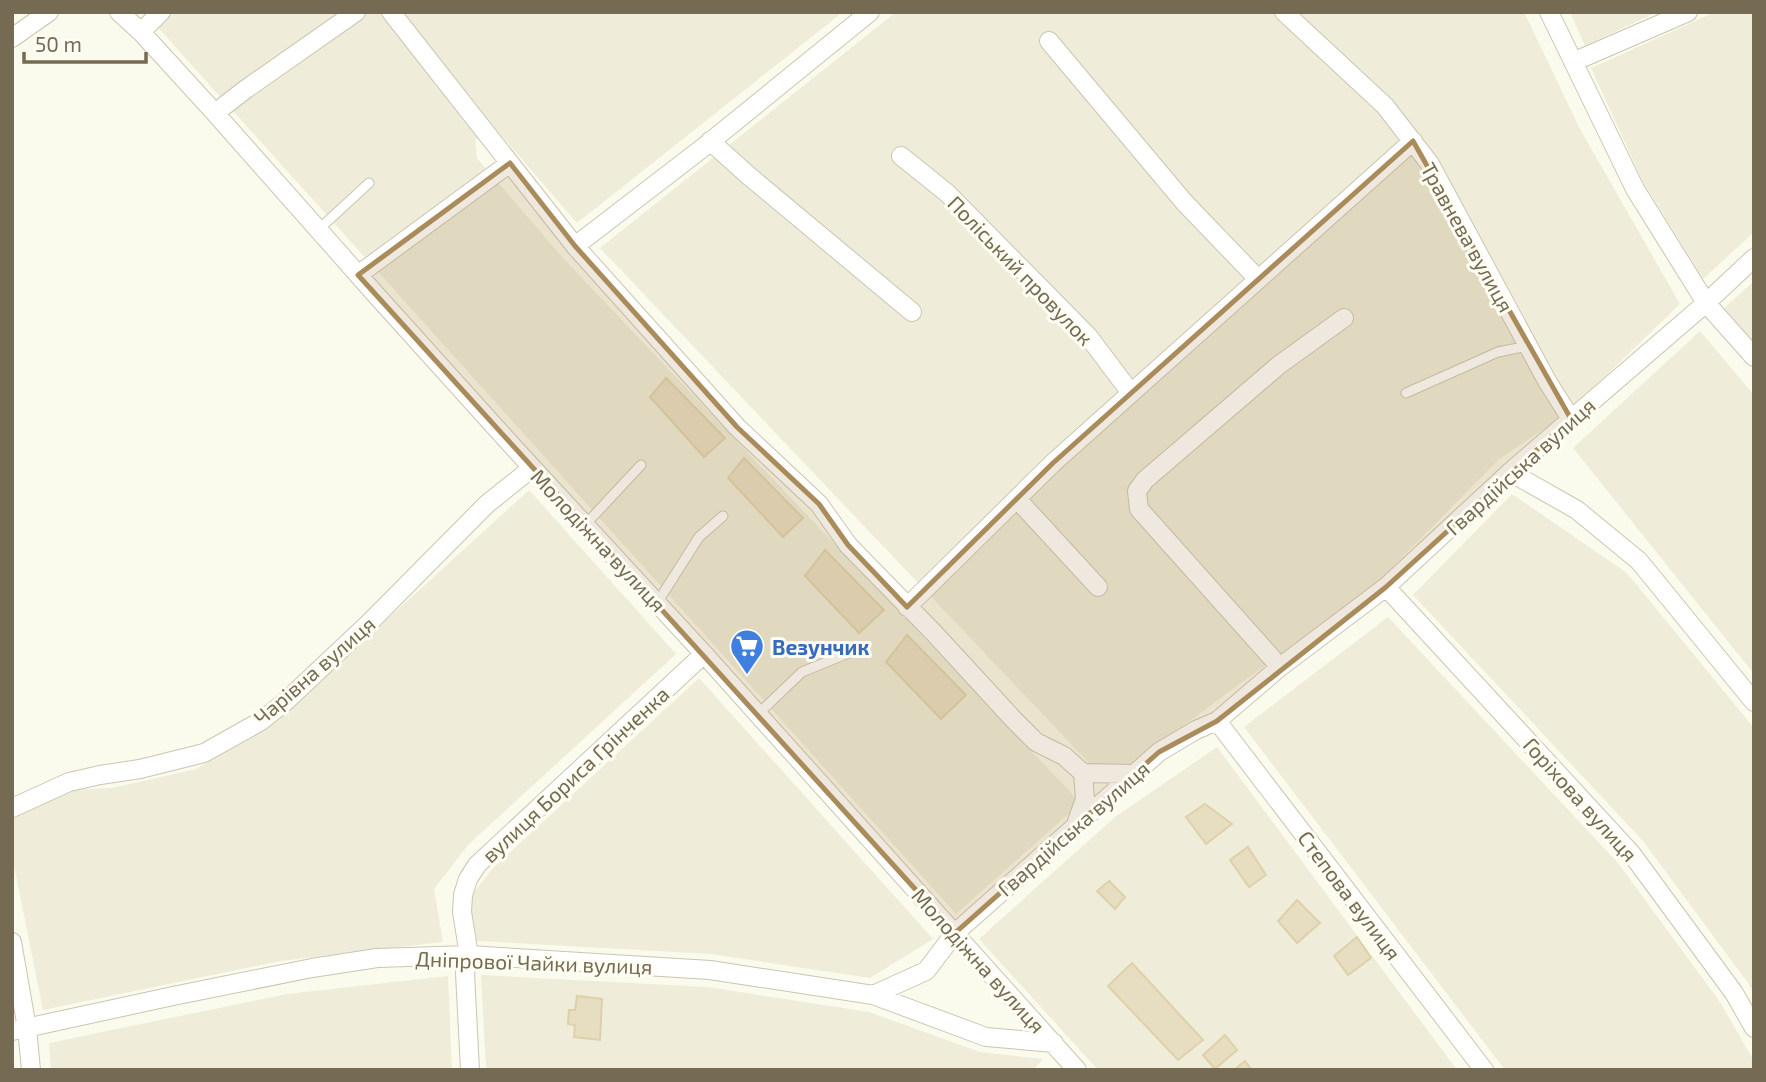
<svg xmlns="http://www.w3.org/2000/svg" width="1766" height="1082" font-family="'Exo 2',sans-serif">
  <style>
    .residential { fill: #efedd9 }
    .building { fill: #e7ddc1; stroke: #ded1aa; stroke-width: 2 }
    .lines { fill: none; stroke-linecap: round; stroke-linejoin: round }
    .lane-casing { stroke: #cbc5b1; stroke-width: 11 }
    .street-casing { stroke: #cbc5b1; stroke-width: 20 }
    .lane { stroke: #fff; stroke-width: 9 }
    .street { stroke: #fff; stroke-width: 18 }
    .marked { fill: #aa8b5a; fill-opacity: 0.2; stroke: #aa8b5a; stroke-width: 5; stroke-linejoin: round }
    .labels { text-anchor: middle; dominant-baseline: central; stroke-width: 6; stroke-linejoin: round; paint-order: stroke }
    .street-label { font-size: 21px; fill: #756b52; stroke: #fefdf4 }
    .shop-label { font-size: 21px; font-weight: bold; fill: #366cbe; stroke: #fefdf4; text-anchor: start }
  </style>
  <rect width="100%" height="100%" fill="#fbfbed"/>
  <path class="residential" d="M144 12H843L577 223 500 134 475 139 477 158 563 258 1081 803 956 914Z
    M896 12H1524L1580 129 1680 304 1565 415 1498 460 1378 582 1107 782 600 248Z
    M1570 12H1657L1585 46Z
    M1715 12H1754V232L1703 279 1642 180 1591 68Z
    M1754 281V342L1724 308Z
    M1700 331 1754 395V674L1573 448Z
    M529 490 676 654 468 845 434 889 443 942 280 961 43 1010 12 856V819L49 790 112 788 196 769 270 726Z
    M1512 494 1627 573 1754 728V994L1748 983 1643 841 1413 595Z
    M1388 617 1618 863 1720 1002 1754 1061V1070H1505L1244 727Z
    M699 678 933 939 870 978 711 954 477 941 468 899 494 867Z
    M1217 747 1457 1070H1098L979 939 1115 817Z
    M481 975 708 987 869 1012 980 1052 1043 1059 1033 1070H486Z
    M448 976 452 1070H51L49 1043 287 994Z"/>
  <path class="building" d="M666 378 725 438 704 457 650 397Z
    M744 458 803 518 783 537 728 478Z
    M825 550 884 610 859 633 805 576Z
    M907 635 966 695 941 719 886 662Z
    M1205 804 1232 824 1206 844 1186 817Z
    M1248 847 1266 875 1249 887 1230 860Z
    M1109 881 1125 897 1115 909 1097 891Z
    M1297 900 1320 923 1297 943 1278 921Z
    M1357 937 1371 958 1348 975 1334 956Z
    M1132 963 1203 1040 1178 1060 1108 986Z
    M577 996 602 999 600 1040 574 1037 575 1025 568 1024 569 1010H575Z
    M1225 1035 1237 1050 1215 1069 1203 1055Z
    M1245 1061 1252 1070H1234Z"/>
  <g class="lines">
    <g class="lane-casing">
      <path id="lane" d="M318 230 369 183
        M1406 393 1498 352 1528 346
        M585 525 641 465
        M657 603 699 537 723 516
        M758 714 802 672 851 652"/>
    </g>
    <g class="street-casing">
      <path id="street" d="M119 12 141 32 215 113 377 296 516 450 704 654 1077 1070
        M391 12 575 246 737 427 819 504 848 545 934 633 1014 720 1036 742 1064 756 1083 773 1085 799 1076 824
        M1284 12 1385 106 1430 164 1547 381 1571 419
        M1549 12 1635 189 1706 303 1754 357
        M141 32 161 12
        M12 38 49 12
        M1049 41 1184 202 1258 279
        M1573 62 1688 12
        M215 113 246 89 356 12
        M710 141 749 176 912 312
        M901 156 947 193 1088 336 1131 393
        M575 246 700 150 870 12
        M358 275 510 163
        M1510 472 1577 510 1639 561 1754 702
        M1017 499 1098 587
        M1386 587 1631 853 1734 993 1754 1028
        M907 607 1053 463 1413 141
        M1280 667 1139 509 1137 491 1145 480 1279 365 1344 318
        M1217 721 1484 1070
        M1083 773 1134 774
        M12 808 69 782 100 775 140 769 204 753 261 721 285 702 370 622 487 504 532 468
        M12 942 27 1028 31 1070
        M873 995 926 971 955 933 1159 752 1196 730 1217 721 1280 667 1386 587 1510 472 1706 303 1754 258
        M12 1031 173 996 312 968 377 958 469 955 710 970 873 995 986 1037 1054 1043
        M470 1070 465 973 469 955 462 912 463 895 468 879 477 865 704 654"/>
    </g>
    <use href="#lane" class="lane"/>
    <use href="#street" class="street"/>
  </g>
  <path class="marked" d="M1413 141 1571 419 1386 587 1217 721 1159 752 955 933 358 275 510 163 575 246 737 427 819 504 848 545 907 607 1053 463Z"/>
  <defs>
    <g id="supermarket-pin" transform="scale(1.75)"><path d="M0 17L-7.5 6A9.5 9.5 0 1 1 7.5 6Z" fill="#3f7fe0" stroke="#fefdf4"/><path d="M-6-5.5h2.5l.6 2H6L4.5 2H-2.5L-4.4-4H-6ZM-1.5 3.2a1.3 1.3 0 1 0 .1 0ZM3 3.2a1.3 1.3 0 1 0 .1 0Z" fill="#fff"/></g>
  </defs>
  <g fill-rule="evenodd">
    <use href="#supermarket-pin" x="747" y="646"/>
  </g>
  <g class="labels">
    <g class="street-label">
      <text transform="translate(1468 237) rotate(61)">Травнева вулиця</text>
      <text transform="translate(1021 270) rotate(46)">Поліський провулок</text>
      <text transform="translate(1520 466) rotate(-42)">Гвардійська вулиця</text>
      <text transform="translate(599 540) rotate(47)">Молодіжна вулиця</text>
      <text transform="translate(314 670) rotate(-41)">Чарівна вулиця</text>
      <text transform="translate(575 774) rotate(-43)">вулиця Бориса Грінченка</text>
      <text transform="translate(1581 799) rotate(48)">Горіхова вулиця</text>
      <text transform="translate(1073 828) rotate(-41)">Гвардійська вулиця</text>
      <text transform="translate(1350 895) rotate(53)">Степова вулиця</text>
      <text transform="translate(979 960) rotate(48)">Молодіжна вулиця</text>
      <text transform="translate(534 962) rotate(2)">Дніпрової Чайки вулиця</text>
    </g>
    <g class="shop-label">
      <text x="772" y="646">Везунчик</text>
    </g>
  </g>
  <rect width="1766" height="1082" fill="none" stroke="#756b52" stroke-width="28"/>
  <path d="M24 52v10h122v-10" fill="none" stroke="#756b52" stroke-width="3.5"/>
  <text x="35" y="52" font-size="21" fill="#756b52" stroke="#fefdf4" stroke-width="5" paint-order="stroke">50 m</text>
</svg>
